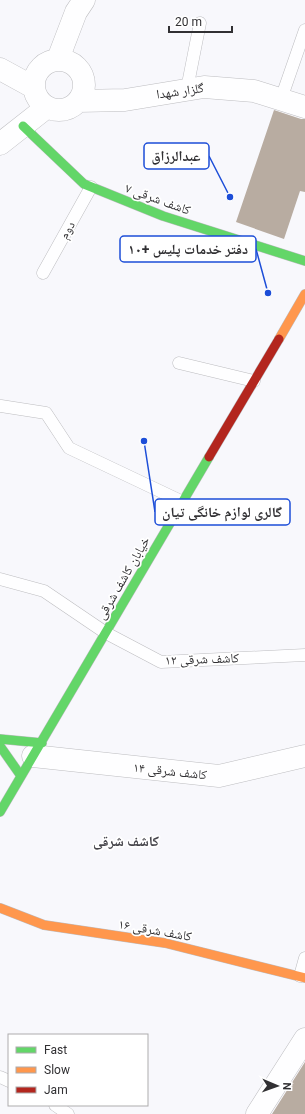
<svg xmlns="http://www.w3.org/2000/svg" width="305" height="1114" font-family="Roboto,'Noto Naskh Arabic',sans-serif">
  <style>
    .building { fill: #b8aca1 }
    .lines { fill: none; stroke-linecap: round; stroke-linejoin: round }
    .lane-casing { stroke: #bdbdc0; stroke-width: 13 }
    .street-casing { stroke: #bdbdc0; stroke-width: 23 }
    .fast-casing { stroke: #bdbdc0; stroke-width: 10 }
    .slow-casing { stroke: #bdbdc0; stroke-width: 10 }
    .jam-casing { stroke: #bdbdc0; stroke-width: 10 }
    .lane { stroke: #fefeff; stroke-width: 12 }
    .street { stroke: #fefeff; stroke-width: 22 }
    .fast { stroke: #63d668; stroke-width: 9 }
    .slow { stroke: #ff974d; stroke-width: 9 }
    .jam { stroke: #b3261e; stroke-width: 9 }
    .labels { text-anchor: middle; dominant-baseline: central; stroke-width: 3.5; stroke-linejoin: round; paint-order: stroke }
    .street-label { font-size: 13px; fill: #313033; stroke: #fff }
    .neighbourhood-label { font-size: 14px; font-weight: bold; fill: #45444a; stroke: #fff }
    .leader { fill: none; stroke: #1d4ed8; stroke-width: 1.5 }
    .callout-dot { fill: #1d4ed8; stroke: #fff; stroke-width: 1.5 }
    .callout { fill: #fff; stroke: #1d4ed8; stroke-width: 1.5 }
    .callout-label { font-size: 14px; text-anchor: middle; font-weight: bold; fill: #313033 }
  </style>
  <rect width="100%" height="100%" fill="#f8f8fc"/>
  <path class="building" d="M274 110 301 119H305V192L300 191 284 239 236 222Z
    M305 1062V1114H272Z"/>
  <g class="lines">
    <g class="lane-casing">
      <path id="lane" d="M187 89 200 23
        M281 99 305 30
        M43 273 91 187
        M179 363 254 381
        M1 406 46 413 69 448 183 502
        M0 579 44 591 106 633 161 662 305 655
        M300 976 305 958
        M0 1077 9 1081
        M55 1105 68 1114"/>
    </g>
    <g class="street-casing">
      <path id="street" d="M58 59 76 12 84 0
        M34 85a25 25 0 1 1 50 0a25 25 0 1 1-50 0Z
        M0 69 33 87
        M78 101 125 100 204 87 254 91 305 107
        M0 144 47 107
        M33 756 219 776 305 756
        M257 1114 305 1039"/>
    </g>
    <g class="fast-casing">
      <path id="fast" d="M23 126 84 184 163 216 305 261
        M0 739 42 743
        M0 746 21 776
        M0 812 209 457"/>
    </g>
    <g class="slow-casing">
      <path id="slow" d="M279 339 305 294
        M0 908 44 925 165 943 305 978"/>
    </g>
    <g class="jam-casing">
      <path id="jam" d="M209 457 279 339"/>
    </g>
    <use href="#lane" class="lane"/>
    <use href="#street" class="street"/>
    <use href="#fast" class="fast"/>
    <use href="#slow" class="slow"/>
    <use href="#jam" class="jam"/>
  </g>
  <g class="labels">
    <g class="street-label">
      <text transform="translate(180 91) rotate(-8)">گلزار شهدا</text>
      <text transform="translate(158 199) rotate(20)">کاشف شرقی ۷</text>
      <text transform="translate(67 230) rotate(-61)">دوم</text>
      <text transform="translate(123 578) rotate(-60)">خیابان کاشف شرقی</text>
      <text transform="translate(202 659) rotate(-2)">کاشف شرقی ۱۲</text>
      <text transform="translate(170 771) rotate(6)">کاشف شرقی ۱۴</text>
      <text transform="translate(155 930) rotate(10)">کاشف شرقی ۱۶</text>
    </g>
    <g class="neighbourhood-label">
      <text x="126" y="841">کاشف شرقی</text>
    </g>
  </g>
  <path class="leader" d="M230 197L209 156M268 293L256 249M144 441L155 512"/>
  <g class="callout-dot">
    <circle cx="230" cy="197" r="4"/>
    <circle cx="268" cy="293" r="4"/>
    <circle cx="144" cy="441" r="4"/>
  </g>
  <g class="callout">
    <rect x="144" y="143" width="65" height="26" rx="4"/>
    <rect x="120" y="236" width="136" height="26" rx="4"/>
    <rect x="155" y="499" width="135" height="26" rx="4"/>
  </g>
  <g class="callout-label">
    <text x="176" y="161">عبدالرزاق</text>
    <text x="188" y="254">دفتر خدمات پلیس +۱۰</text>
    <text x="222" y="517">گالری لوازم خانگی تیان</text>
  </g>
  <rect x="8" y="1034" width="140" height="72" fill="#ffffff" stroke="#adacad"/>
  <rect x="16" y="1047" width="20" height="6" fill="#63d668" stroke="#adacad"/>
  <text x="44" y="1054" font-size="12" fill="#313033">Fast</text>
  <rect x="16" y="1067" width="20" height="6" fill="#ff974d" stroke="#adacad"/>
  <text x="44" y="1074" font-size="12" fill="#313033">Slow</text>
  <rect x="16" y="1087" width="20" height="6" fill="#b3261e" stroke="#adacad"/>
  <text x="44" y="1094" font-size="12" fill="#313033">Jam</text>
  <g transform="translate(277 1086) rotate(92)" stroke="#ffffff" stroke-width="3" paint-order="stroke">
  <path d="M0-3L7 15L0 10L-7 15Z" fill="#313033"/>
  <text y="-6" font-size="11" font-weight="bold" text-anchor="middle" fill="#313033">N</text>
  </g>
  <path d="M169 26v6h63v-6" fill="none" stroke="#313033" stroke-width="2"/>
  <text x="175" y="26" font-size="12" fill="#313033" stroke="#ffffff" stroke-width="3" paint-order="stroke">20 m</text>
</svg>
